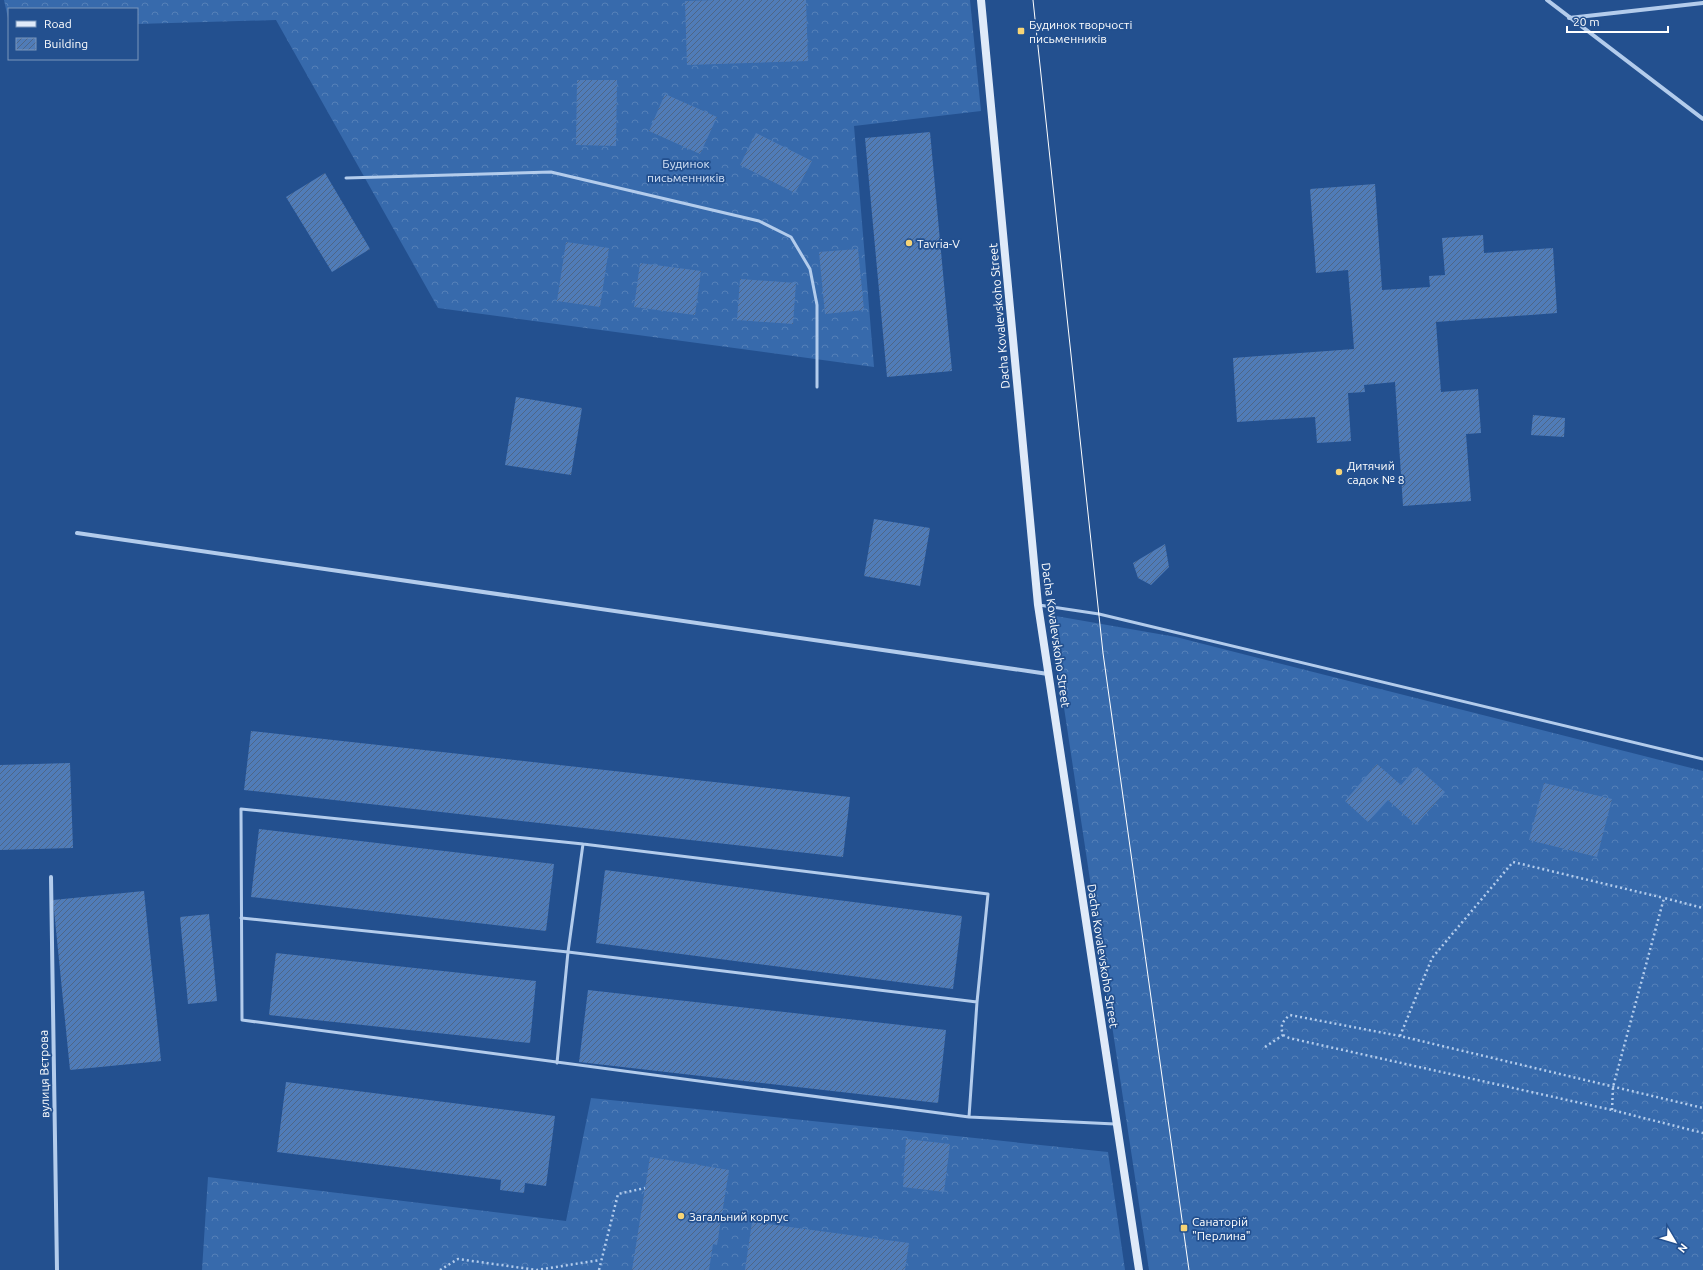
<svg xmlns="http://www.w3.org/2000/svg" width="1703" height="1270" font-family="Ubuntu,sans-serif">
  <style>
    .forest { fill: url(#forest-crowns) }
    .building { fill: url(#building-hatch) }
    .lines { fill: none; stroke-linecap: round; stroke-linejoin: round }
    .path { stroke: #b3ccec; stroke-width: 2.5; stroke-dasharray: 2 3; stroke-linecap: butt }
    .lane { stroke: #b3ccec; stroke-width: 3 }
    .street { stroke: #b3ccec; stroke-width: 4 }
    .secondary { stroke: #dfeaf9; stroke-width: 8 }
    .tram { stroke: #fff; stroke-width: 1 }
    .poi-dot { fill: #f7d476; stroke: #23508f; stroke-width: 1.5 }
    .labels { text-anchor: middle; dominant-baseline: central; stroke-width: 3.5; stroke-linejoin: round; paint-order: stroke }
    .poi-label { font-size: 12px; fill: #fff; stroke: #23508f; text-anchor: start }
    .park-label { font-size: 12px; fill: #d8e6f9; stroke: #23508f }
    .street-label { font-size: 12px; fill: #fff; stroke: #23508f }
  </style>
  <defs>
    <pattern id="forest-crowns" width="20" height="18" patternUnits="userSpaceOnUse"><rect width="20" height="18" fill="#376aac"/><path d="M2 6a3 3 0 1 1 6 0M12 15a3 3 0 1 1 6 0" fill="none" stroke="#5580b8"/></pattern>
    <pattern id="building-hatch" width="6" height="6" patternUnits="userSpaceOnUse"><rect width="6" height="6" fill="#507cb8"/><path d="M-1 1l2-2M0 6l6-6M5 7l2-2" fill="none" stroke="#4e6687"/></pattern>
  </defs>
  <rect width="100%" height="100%" fill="#23508f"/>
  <path class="forest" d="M4 0H970L981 111 854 126 874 367 438 308 276 20 137 24V9H9V23Z
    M1050 615 1176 637 1703 771V1270H1149Z
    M591 1098 1108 1152 1125 1270H202L208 1177 566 1221Z"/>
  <path class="building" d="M715 0H806L808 61 687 65 685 1Z
    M577 80H617L616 146 576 145Z
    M665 94 717 117 700 154 649 131Z
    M930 132 952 371 887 377 865 138Z
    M756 133 812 161 795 193 740 165Z
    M325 173 370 249 332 272 286 197Z
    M1375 184 1382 290 1430 287 1429 276 1445 275 1442 238 1483 235 1484 253 1553 248 1557 313 1436 322 1441 392 1478 389 1481 433 1466 434 1471 501 1403 506 1395 382 1364 385 1365 392 1348 393 1351 441 1317 443 1315 417 1237 422 1233 358 1354 349 1348 270 1316 273 1310 189Z
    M566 242 609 248 600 307 557 301Z
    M858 249 864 310 825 314 819 252Z
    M640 263 701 271 695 315 634 307Z
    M740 279 796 283 793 324 737 320Z
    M516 397 582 408 571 475 505 465Z
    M1533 415 1565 418 1564 437 1531 435Z
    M874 519 930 528 920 586 864 576Z
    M1165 544 1169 567 1151 585 1138 578 1133 563Z
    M251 731 850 797 843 857 244 790Z
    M70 763 73 848 0 850V765Z
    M1377 764 1401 785 1417 767 1445 792 1416 825 1388 800 1368 822 1345 801Z
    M1544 783 1612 799 1597 857 1529 840Z
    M259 829 554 864 546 931 251 897Z
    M605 870 962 916 953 989 596 943Z
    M144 891 161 1061 70 1070 53 900Z
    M209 914 217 1001 188 1004 180 917Z
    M276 953 536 981 530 1043 269 1015Z
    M588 990 946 1030 938 1103 579 1062Z
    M286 1082 555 1116 546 1186 525 1183 524 1193 500 1190 501 1180 277 1152Z
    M906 1139 950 1144 944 1192 903 1187Z
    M650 1157 729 1170 717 1245 713 1244 709 1270H632Z
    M752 1222 909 1243 905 1270H745Z"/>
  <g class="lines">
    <path class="path" d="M1283 1035 1289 1038 1612 1110 1703 1133
      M1400 1036 1432 958 1513 862 1664 898
      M1265 1047 1283 1035C1280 1026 1282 1021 1290 1015L1400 1036 1703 1108
      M1612 1110 1613 1087 1664 898 1703 908
      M440 1270 458 1259 537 1270 600 1260
      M599 1270 618 1194 645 1188"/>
    <path class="lane" d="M346 178 551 172 759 221 791 237 810 269 817 305V387
      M1039 605 1099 614 1703 759
      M241 918 568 952 977 1002
      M557 1063 568 952 583 844
      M969 1117 977 1002 988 894 583 844 241 809 242 1020 969 1117 1115 1124"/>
    <path class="street" d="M1547 0 1703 119
      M1569 18 1703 3
      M77 533 1048 674
      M51 877 57 1270"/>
    <path class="secondary" d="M981 0 1038 605 1139 1270"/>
    <path class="tram" d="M1033 0 1103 653 1189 1270"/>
  </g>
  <g class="poi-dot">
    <rect x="1017" y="27" width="8" height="8" rx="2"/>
    <circle cx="909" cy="243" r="4"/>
    <circle cx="1339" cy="472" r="4"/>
    <circle cx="681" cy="1216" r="4"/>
    <rect x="1180" y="1224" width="8" height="8" rx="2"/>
  </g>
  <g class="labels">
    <g class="poi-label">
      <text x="1029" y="24">Будинок творчості<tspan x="1029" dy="14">письменників</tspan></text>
      <text x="917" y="243">Tavria-V</text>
      <text x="1347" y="465">Дитячий<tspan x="1347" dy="14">садок № 8</tspan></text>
      <text x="689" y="1216">Загальний корпус</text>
      <text x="1192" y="1221">Санаторій<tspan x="1192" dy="14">"Перлина"</tspan></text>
    </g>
    <g class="park-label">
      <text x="686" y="163">Будинок<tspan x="686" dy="14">письменників</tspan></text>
    </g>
    <g class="street-label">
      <text transform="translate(999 316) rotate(-95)">Dacha Kovalevskoho Street</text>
      <text transform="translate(1056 635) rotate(82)">Dacha Kovalevskoho Street</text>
      <text transform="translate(1103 956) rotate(81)">Dacha Kovalevskoho Street</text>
      <text transform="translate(44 1074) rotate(-91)">вулиця Вєтрова</text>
    </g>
  </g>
  <rect x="8" y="8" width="130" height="52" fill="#23508f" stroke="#7b96bc"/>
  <rect x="16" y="21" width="20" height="6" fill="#dfeaf9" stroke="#7b96bc"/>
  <text x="44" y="28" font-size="12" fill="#ffffff">Road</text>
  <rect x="16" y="38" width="20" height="12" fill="url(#building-hatch)" stroke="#7b96bc"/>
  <text x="44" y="48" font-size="12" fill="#ffffff">Building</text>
  <g transform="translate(1675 1242) rotate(128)" stroke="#23508f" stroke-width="3" paint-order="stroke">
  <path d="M0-3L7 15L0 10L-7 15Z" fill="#ffffff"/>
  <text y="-6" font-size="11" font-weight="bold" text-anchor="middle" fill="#ffffff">N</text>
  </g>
  <path d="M1567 26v6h101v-6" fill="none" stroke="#ffffff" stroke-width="2"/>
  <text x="1573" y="26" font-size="12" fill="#ffffff" stroke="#23508f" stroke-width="3" paint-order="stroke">20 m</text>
</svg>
